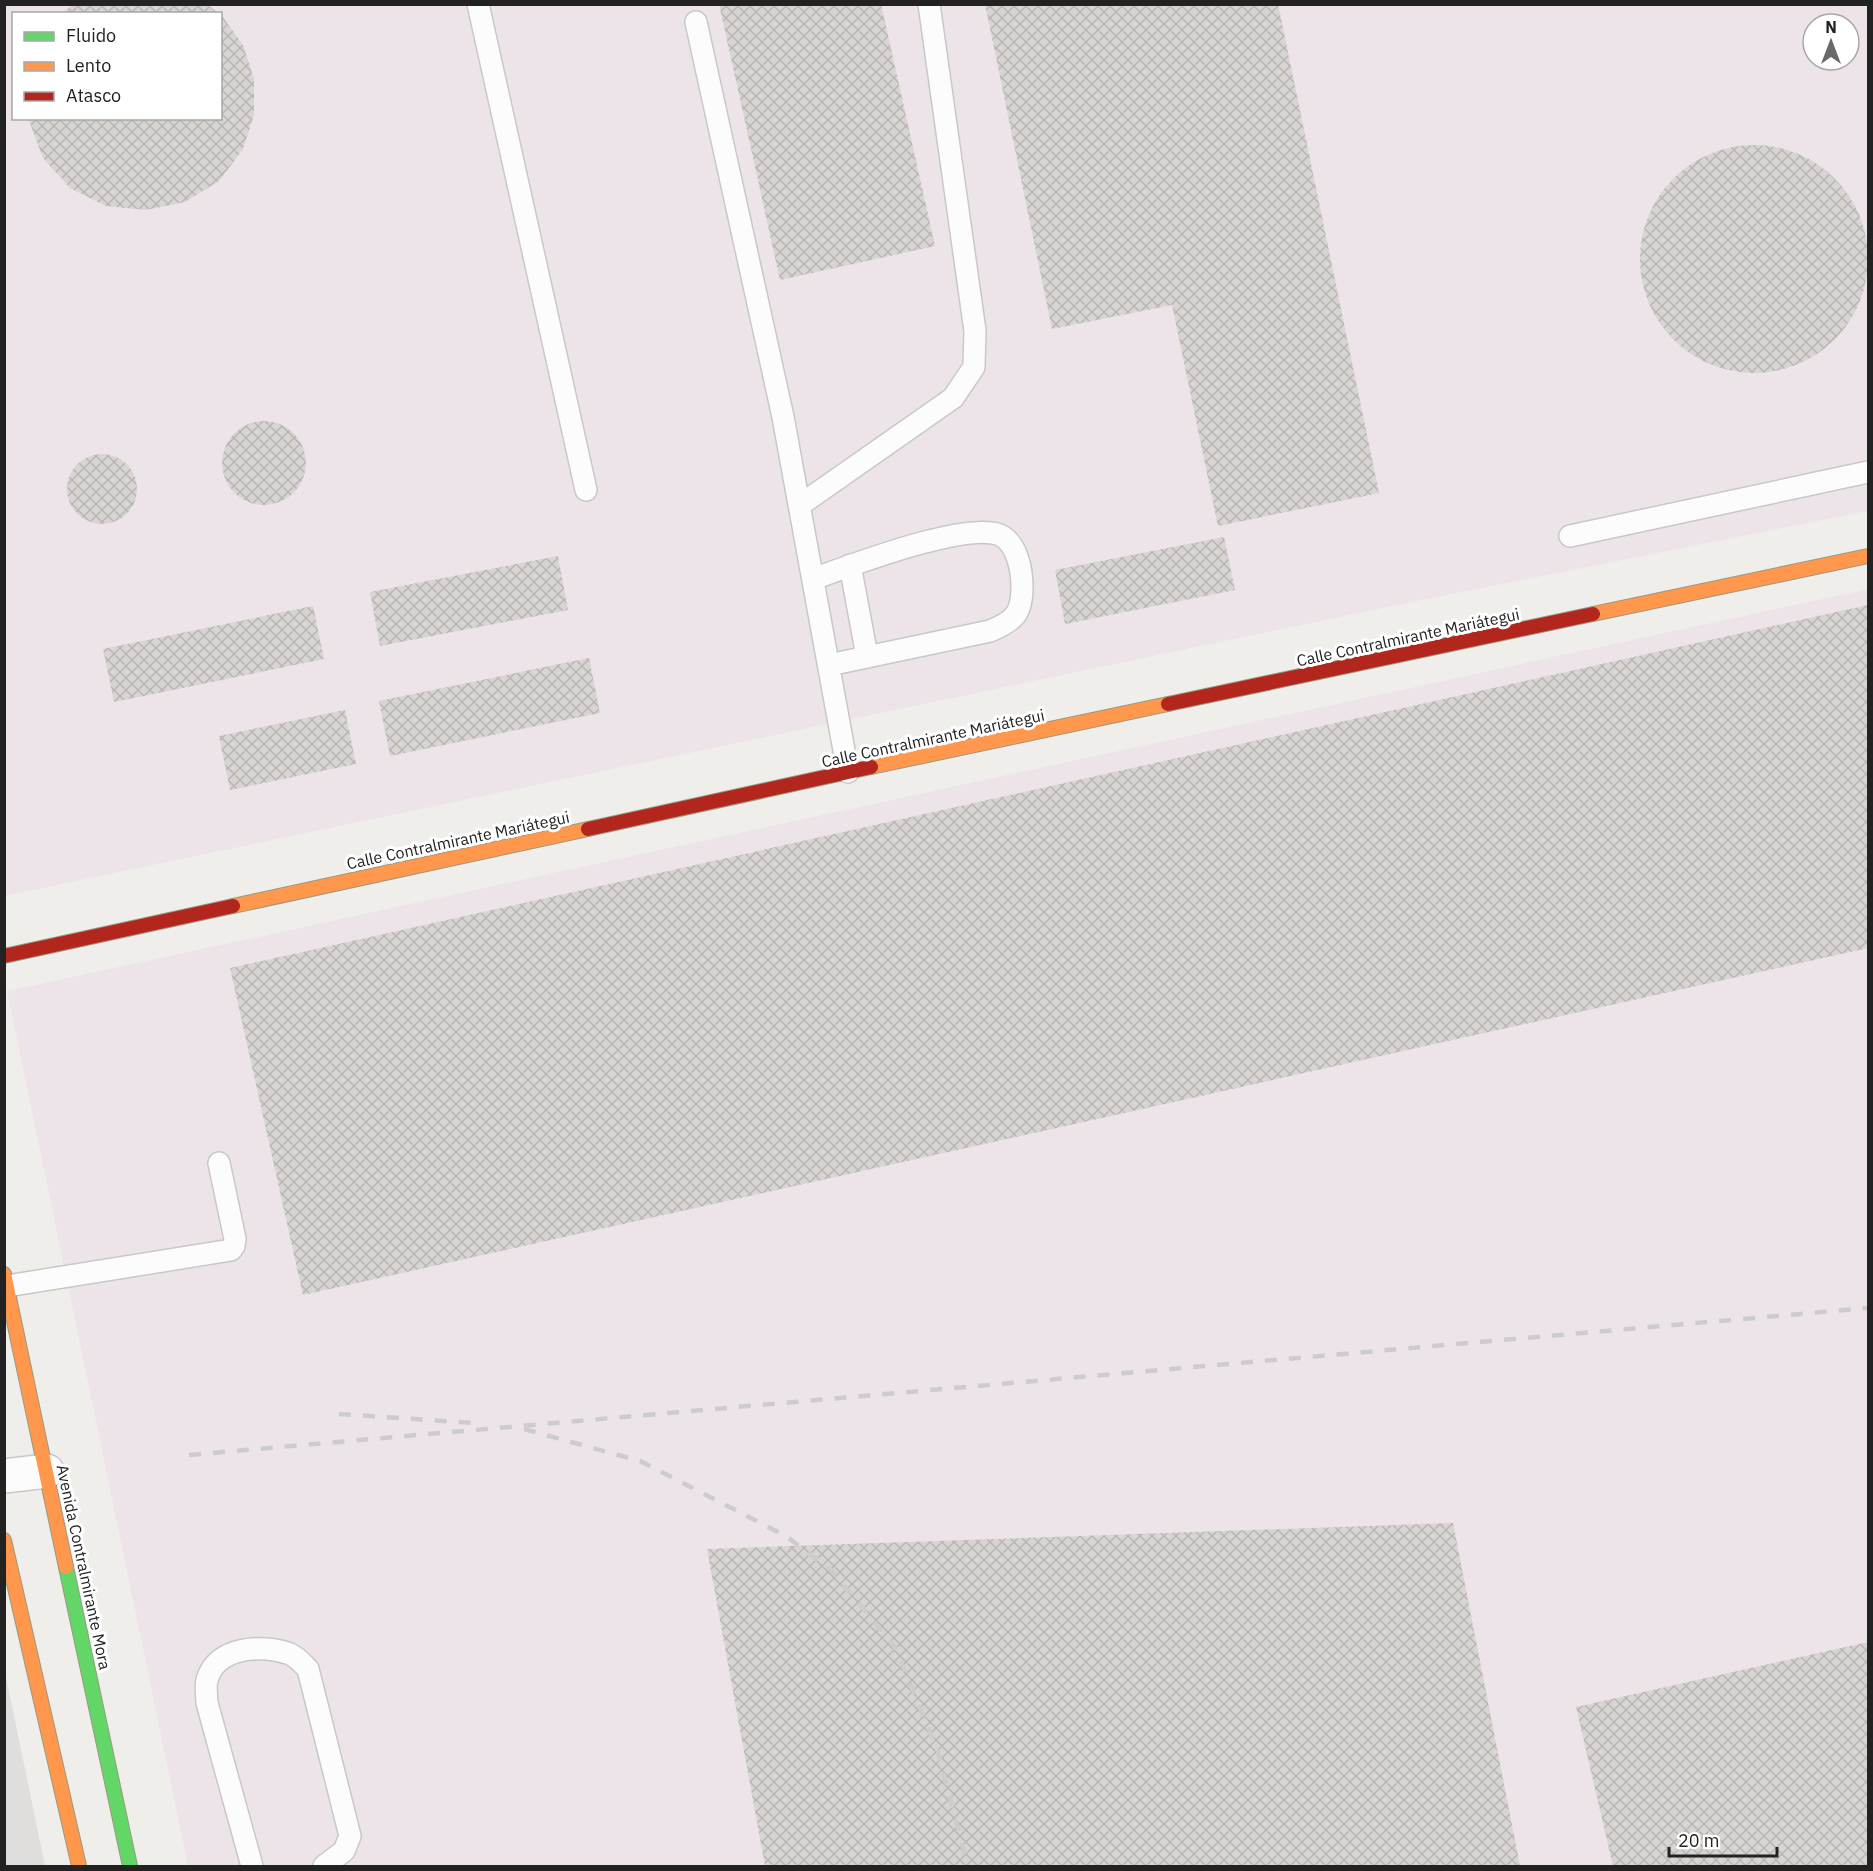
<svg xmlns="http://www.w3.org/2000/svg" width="1873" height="1871" font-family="'IBM Plex Sans',sans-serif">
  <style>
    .residential { fill: #dfdedc }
    .industrial { fill: #ede4e9; fill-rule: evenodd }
    .building { fill: url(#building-cross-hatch) }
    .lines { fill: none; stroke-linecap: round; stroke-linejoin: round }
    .lane-casing { stroke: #c9c8c7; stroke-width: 24 }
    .street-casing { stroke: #c9c8c7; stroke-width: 36 }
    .fast-casing { stroke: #999a82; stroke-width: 16 }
    .slow-casing { stroke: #999a82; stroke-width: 16 }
    .jam-casing { stroke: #999a82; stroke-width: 16 }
    .lane { stroke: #fdfcfc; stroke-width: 21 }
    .street { stroke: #fdfcfc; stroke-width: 33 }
    .fast { stroke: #63d668; stroke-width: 14 }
    .slow { stroke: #ff974d; stroke-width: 14 }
    .jam { stroke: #b3261e; stroke-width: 14 }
    .rail { stroke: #ccc; stroke-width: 4.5; stroke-dasharray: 12 12; stroke-linecap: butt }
    .labels { text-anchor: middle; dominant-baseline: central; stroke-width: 6; stroke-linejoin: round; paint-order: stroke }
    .street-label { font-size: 16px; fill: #222; stroke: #fff }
  </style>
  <defs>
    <pattern id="building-cross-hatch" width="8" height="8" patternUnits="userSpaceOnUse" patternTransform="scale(1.5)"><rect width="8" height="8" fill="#d7d4d2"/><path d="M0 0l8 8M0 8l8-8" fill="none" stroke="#b8b6b4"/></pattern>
  </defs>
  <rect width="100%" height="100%" fill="#f0eeeb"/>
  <path class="residential" d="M5 1672 45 1866H5Z"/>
  <path class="industrial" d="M5 5H1868V511L1422 600 5 896ZM14 14H220V118H14ZM1813 24H1849V60H1813Z
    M1868 589V1866H188L7 991Z"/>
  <path class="building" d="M74 4H207L219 14H61Z
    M719 4H881L935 246 780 280Z
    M985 4H1278L1379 493 1218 526 1172 305 1052 329Z
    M220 13 243 45 254 79V115L243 149 219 181 185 202 146 210 106 206 70 188 43 158 28 118H220Z
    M1640 259a114 114 0 1 1 228 0a114 114 0 1 1-228 0Z
    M222 463a42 42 0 1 1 84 0a42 42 0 1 1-84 0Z
    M67 489a35 35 0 1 1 70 0a35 35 0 1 1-70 0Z
    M1224 537 1235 590 1065 624 1055 570Z
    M558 556 568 610 380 646 370 592Z
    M1868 605V948L303 1295 230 968Z
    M313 606 324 659 114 702 103 649Z
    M589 658 600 713 390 756 379 701Z
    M345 710 356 764 230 790 219 736Z
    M1453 1523 1520 1866H765L707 1549Z
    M1868 1642V1866H1613L1576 1707Z"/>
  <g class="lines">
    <g class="lane-casing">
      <path id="lane" d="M478 4 586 490
        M696 22 783 417 848 772
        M800 505 953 398 974 367 975 331 929 4
        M1570 536 1868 472
        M850 565 867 656
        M813 579C850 566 966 521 1000 535 1017 543 1022 570 1022 587 1022 614 1014 621 990 631L829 665
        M7 1286 231 1250 234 1246 235 1239 219 1163
        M252 1866 207 1703C207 1697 205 1687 207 1680 216 1646 263 1644 290 1654 297 1657 303 1664 308 1669L350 1836 344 1851 324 1866"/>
    </g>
    <g class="street-casing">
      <path id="street" d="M4 1476 47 1471"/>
    </g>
    <g class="fast-casing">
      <path id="fast" d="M66 1567 130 1866"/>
    </g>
    <g class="slow-casing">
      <path id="slow" d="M1593 614 1868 556
        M871 767 1168 704
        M233 906 588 829
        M4 1274 66 1567
        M4 1540 79 1866"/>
    </g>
    <g class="jam-casing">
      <path id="jam" d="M1168 704 1593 614
        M588 829 871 767
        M4 956 233 906"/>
    </g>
    <use href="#lane" class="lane"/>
    <use href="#street" class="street"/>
    <use href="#fast" class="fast"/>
    <use href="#slow" class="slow"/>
    <use href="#jam" class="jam"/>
    <path class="rail" d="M339 1414 474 1423
      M524 1429 640 1461 786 1536 831 1570 895 1647 938 1752 968 1866
      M189 1455 1868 1308"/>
  </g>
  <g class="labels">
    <g class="street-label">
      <text transform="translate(1408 637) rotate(-12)">Calle Contralmirante Mariátegui</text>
      <text transform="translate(933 738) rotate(-12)">Calle Contralmirante Mariátegui</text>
      <text transform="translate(458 840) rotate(-12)">Calle Contralmirante Mariátegui</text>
      <text transform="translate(84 1567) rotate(78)">Avenida Contralmirante Mora</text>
    </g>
  </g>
  <rect width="1873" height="1871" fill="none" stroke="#222222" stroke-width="12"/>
  <rect x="12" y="12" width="210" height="108" fill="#ffffff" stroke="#a7a7a7" stroke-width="1.5"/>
  <rect x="24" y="32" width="30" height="9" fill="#63d668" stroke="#a7a7a7" stroke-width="1.5"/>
  <text x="66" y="42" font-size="18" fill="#222222">Fluido</text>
  <rect x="24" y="62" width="30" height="9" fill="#ff974d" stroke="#a7a7a7" stroke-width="1.5"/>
  <text x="66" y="72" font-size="18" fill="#222222">Lento</text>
  <rect x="24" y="92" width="30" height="9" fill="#b3261e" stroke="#a7a7a7" stroke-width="1.5"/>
  <text x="66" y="102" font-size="18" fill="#222222">Atasco</text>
  <g transform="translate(1831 42)"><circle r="28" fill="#ffffff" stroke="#a7a7a7" stroke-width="1.5"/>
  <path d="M0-4.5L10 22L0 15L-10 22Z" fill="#6a6968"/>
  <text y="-9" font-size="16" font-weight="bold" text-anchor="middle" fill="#222222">N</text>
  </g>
  <path d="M1669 1847v9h108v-9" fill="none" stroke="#222222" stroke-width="3"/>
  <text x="1678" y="1847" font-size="18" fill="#222222" stroke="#ffffff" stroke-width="4.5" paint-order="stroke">20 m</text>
</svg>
